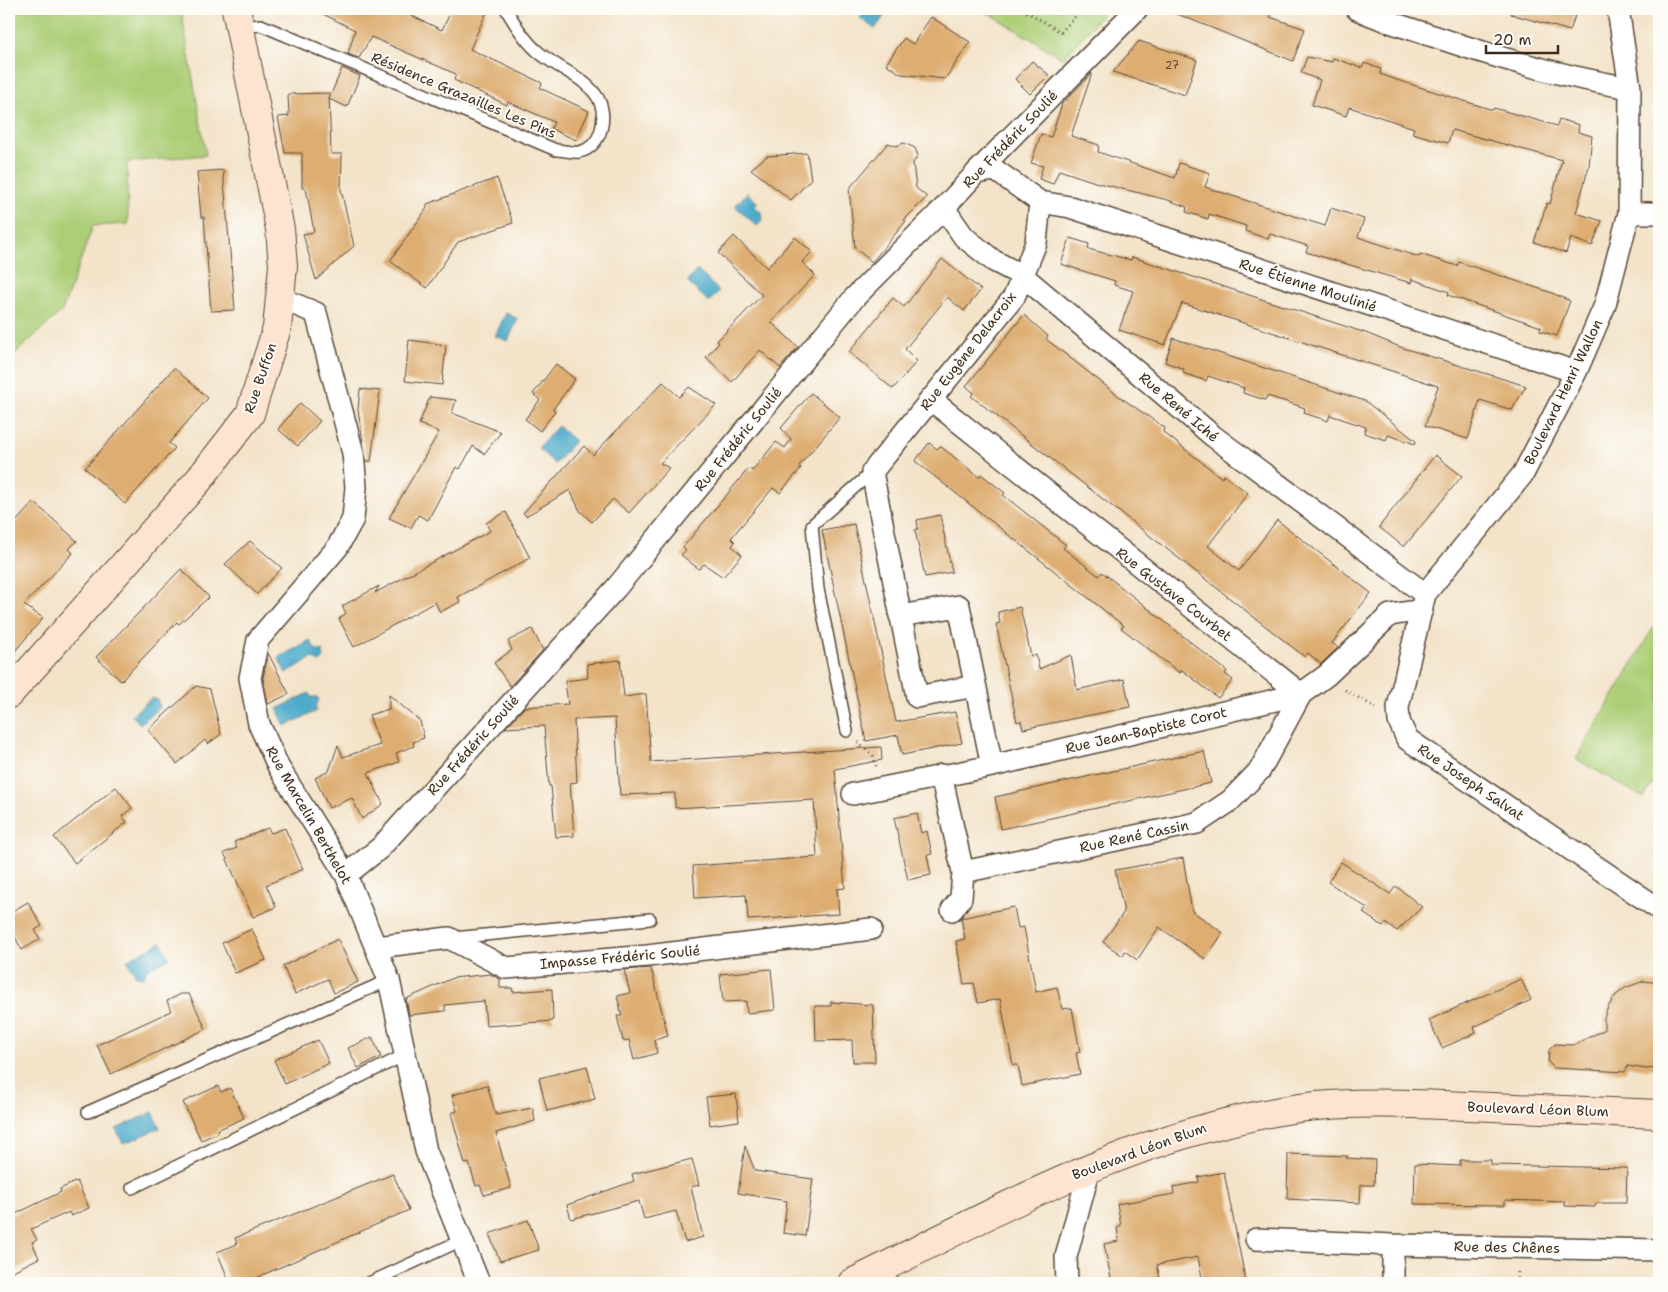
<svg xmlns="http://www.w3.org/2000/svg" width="1668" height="1292" font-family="'Shantell Sans',sans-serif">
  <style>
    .green { fill: #abce76; stroke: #737c4a }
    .water { fill: #4dabcb; stroke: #446a74 }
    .building { fill: #ddad71 }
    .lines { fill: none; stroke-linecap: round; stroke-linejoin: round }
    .lane-casing { stroke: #574638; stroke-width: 14 }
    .street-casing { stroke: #574638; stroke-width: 24 }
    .secondary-casing { stroke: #574638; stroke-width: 30 }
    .path { stroke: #574638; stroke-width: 3; stroke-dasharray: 1 4; stroke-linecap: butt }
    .lane { stroke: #fff; stroke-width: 11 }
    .street { stroke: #fff; stroke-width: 21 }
    .secondary { stroke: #fde4d1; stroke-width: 28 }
    .labels { text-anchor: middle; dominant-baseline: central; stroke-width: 4; stroke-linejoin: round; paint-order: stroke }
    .number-label { font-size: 11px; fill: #644b33 }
    .street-label { font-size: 14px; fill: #3b2a1e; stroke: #fdfcf7 }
  </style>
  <rect width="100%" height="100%" fill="#fdfcf7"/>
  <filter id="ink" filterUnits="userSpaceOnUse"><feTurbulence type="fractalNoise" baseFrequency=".02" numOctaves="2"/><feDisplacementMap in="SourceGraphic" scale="10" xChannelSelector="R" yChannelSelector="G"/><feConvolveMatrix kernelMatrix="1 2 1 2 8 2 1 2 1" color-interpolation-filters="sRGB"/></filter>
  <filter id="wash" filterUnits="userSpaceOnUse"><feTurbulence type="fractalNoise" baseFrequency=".0096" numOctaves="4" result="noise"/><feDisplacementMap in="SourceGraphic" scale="20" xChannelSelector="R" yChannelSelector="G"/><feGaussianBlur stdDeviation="1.12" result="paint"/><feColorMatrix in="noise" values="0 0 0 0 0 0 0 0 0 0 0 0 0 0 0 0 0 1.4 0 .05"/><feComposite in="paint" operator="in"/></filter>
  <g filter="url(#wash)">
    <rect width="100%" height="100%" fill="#f3e3c9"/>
    <path class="green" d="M9 9H181L206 155 127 162 128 224 93 226 62 311 9 359Z
      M982 9H1107L1063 59Z
      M1653 628 1659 632V772L1644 798 1576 759Z"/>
    <path class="water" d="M866 9H889L875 29 860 18Z
      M747 193 758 203 755 206 761 212 762 220 757 226 735 206Z
      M697 270 719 291 709 302 687 282Z
      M506 313 518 319 508 341 495 336Z
      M558 426 575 441 555 464 538 448Z
      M310 640 315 649 323 651 324 658 320 662 312 658 286 673 278 658Z
      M309 693 311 697H317L319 700 315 708 317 711 285 726 277 709Z
      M151 698 157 699 160 707 140 724 132 715Z
      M161 942 169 958 147 969 144 977 136 976 127 960Z
      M153 1112 160 1128 123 1144 116 1129Z"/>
    <g id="blocks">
      <path class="building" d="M313 9H397L442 30 452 9H488L470 49 542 83 540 88 589 111 576 140 551 129 554 122 508 102 507 105 454 80 456 74 371 37 359 58 348 54 355 30Z
        M1165 9H1273L1270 17 1305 29 1293 61Z
        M1511 9H1577L1570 31 1511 14Z
        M931 17 970 42 945 79 901 74 886 64 904 38 913 44Z
        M1139 41 1197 60 1185 95 1113 72Z
        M1307 57 1332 62 1333 58 1362 68 1364 63 1381 69 1380 74 1397 80 1493 110 1494 108 1557 126 1559 119 1579 125 1578 132 1592 136 1589 166 1576 213 1602 221 1592 246 1571 238 1566 253 1534 242 1547 203 1550 204 1562 160 1452 130 1448 143 1412 133 1414 128 1349 107 1346 116 1312 105 1320 80 1301 73Z
        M1032 61 1049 75 1030 94 1015 79Z
        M342 68 360 76 347 107 329 99Z
        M1092 73 1071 136 1099 145 1098 152 1175 178 1179 163 1210 173 1205 187 1325 226 1331 208 1364 219 1358 237 1419 257 1420 254 1457 266 1459 262 1552 293 1570 301 1557 336 1540 331 1541 327 1448 295 1449 292 1412 279 1411 283 1306 252 1308 246 1270 234 1268 239 1245 231 1246 226 1209 214 1208 219 1186 212 1187 207 1168 200 1098 183 1059 170 1053 184 1039 179 1043 166 1031 163 1041 134 1051 137 1062 104Z
        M329 93 331 154H342L341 190 354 246 316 280 303 234 314 232 306 188H302V153H285L278 117 289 116 288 94Z
        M888 143 896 146 904 143 915 148 918 156 913 163 916 188 927 197 904 220 906 221 872 262 855 248 849 189Z
        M807 153 811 179 791 200 751 169 767 156Z
        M223 170 235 310 211 311 204 217H201L197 172Z
        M497 178 513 223 458 242 427 288 390 261 427 208V204Z
        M734 236 767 268 795 237 812 252 802 262 815 275 771 322 798 347 780 368 760 350 732 382 706 357 719 343 717 341 762 295 718 253Z
        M1070 238 1089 244 1088 249 1131 260 1132 257 1366 333 1400 347 1526 386 1512 410 1480 400 1468 439 1425 426 1438 386 1182 303 1165 345 1119 330 1133 291 1114 285 1115 281 1061 264Z
        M942 259 981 290 964 311 947 297 905 349 917 361 893 389 849 352 893 298 904 307Z
        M1024 315 1048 336 1046 339 1120 397 1165 428 1163 432 1222 478 1224 475 1248 493 1208 546 1239 571 1277 520 1371 593 1332 643 1338 648 1321 664 1308 653 1305 657 971 396 974 393 966 386Z
        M1173 338 1365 401 1416 441 1415 444 1388 435 1386 440 1364 433 1366 427 1330 415 1328 421 1304 413 1305 408 1287 402 1267 396 1265 400 1243 393 1244 388 1208 376 1206 381 1183 373 1184 369 1165 362Z
        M409 340 446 345 442 385 405 381Z
        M556 364 575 379 553 409 555 411 540 431 525 419 540 400 533 394Z
        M174 368 208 398 169 443 175 448 125 504 85 468Z
        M663 382 679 397 689 387 716 405 660 463 669 468 629 513 613 499 592 522 580 511 570 490 526 516 523 513 584 446 593 455Z
        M360 389 380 391 371 461H366L358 410Z
        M811 393 840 417 799 466 801 468 780 493 773 488 731 538 735 542 732 546 742 555 723 577 704 564 699 569 681 555 686 550 683 547 749 468 752 471 776 442 785 448 791 439 781 428Z
        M430 397 456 400 452 413 501 432 484 454 473 446 460 469 456 467 428 520 418 515 411 528 389 518 439 432 419 424Z
        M300 403 320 421 298 446 278 429Z
        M929 443 937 449 940 446 979 477 981 474 1005 493 1003 495 1066 545 1063 548 1099 576 1102 572 1227 671 1225 674 1233 680 1218 698 1182 670 1180 673 1121 628 1124 626 915 461Z
        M1435 455 1462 476 1404 547 1379 527Z
        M34 502 77 541 69 549 73 553 24 605 43 618 9 658V529Z
        M506 512 530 558 458 597 460 602 440 612 435 602 354 647 339 619 346 613 342 606 379 586 375 593 490 531 486 523Z
        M940 515 952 572 925 577 915 530 918 529 917 520Z
        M854 524 896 722 955 712 962 743 902 755 898 735 866 741 822 530Z
        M250 541 282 568 257 594 225 564Z
        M181 569 209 597 179 624 177 622 121 681 96 657Z
        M1020 607 1031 656 1036 655 1039 669 1071 655 1077 690 1124 679 1130 707 1023 729 1021 721 1017 722 996 624 1000 623 998 612Z
        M532 629 543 650 510 686 494 663 512 650 508 641Z
        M268 653 289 694 268 704 263 678Z
        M620 660 624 697 646 694 651 762 881 747 882 760 835 769 845 888 837 889 839 914 748 920 746 895 695 898 693 866 817 857 814 800 675 808V793L620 795 615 718 574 720 577 782 570 783 574 836 556 837 551 786H549L544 726 505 728 525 707 568 704 565 681 588 678 587 664Z
        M196 686 210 689 221 734 208 744 205 740 177 764 148 730Z
        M389 695 420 721 424 738 413 742 414 746 396 753 399 762 368 773 383 804 362 819 352 798 329 808 315 778 329 771 338 745 343 757 380 745 369 715 389 709Z
        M1204 751 1211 783 1001 829 995 797Z
        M116 787 132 808 122 816 127 822 75 863 54 837Z
        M917 813 921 833 927 831 932 854 927 855 931 875 908 880 894 818Z
        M268 828 271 833 285 828 303 869 266 885 276 907 253 917 224 853 237 848 234 842Z
        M1183 858 1192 911 1223 933 1205 959 1159 927 1137 960 1125 951 1123 956 1103 942 1124 912 1115 870Z
        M1341 862 1390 894 1396 886 1422 907 1397 931 1385 923 1383 926 1363 913 1367 908 1328 882Z
        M28 902 42 926 35 930 40 939 22 950 9 926V913Z
        M1014 907 1018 928 1024 927 1036 992 1057 987 1062 1009 1072 1008 1080 1052 1076 1053 1080 1074 1022 1086 1018 1065H1013L1000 999 978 1003 974 983 964 984 956 941 965 939 961 918Z
        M252 929 266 960 235 973 222 943Z
        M338 939 358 982 334 993 328 979 295 994 283 966Z
        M651 968 668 1036 654 1040 657 1053 634 1060 629 1040 623 1041 617 1016H622L617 996 630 993 624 970Z
        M771 969 775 1010 747 1013 746 1001 723 1002 720 974Z
        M490 974 500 979V988H512L513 992 552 989 553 1021 486 1026 484 1001 445 1005V1011L409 1015 406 999 453 978Z
        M1521 979 1531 1000 1474 1027 1476 1033 1442 1048 1429 1020Z
        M1644 981 1659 983V1068L1646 1069 1628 1066 1625 1072 1554 1068 1548 1062 1549 1050 1555 1044 1573 1045 1604 1030V1018L1608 1007 1615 996 1625 988Z
        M181 994H189L206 1029 111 1074 97 1045 171 1011 167 1001Z
        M831 1002 873 1005 875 1062H853L852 1040 816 1041 815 1006H831Z
        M372 1037 381 1057 358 1068 348 1048Z
        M318 1040 329 1063 285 1084 274 1060Z
        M587 1066 595 1099 547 1111 539 1078Z
        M487 1085 496 1115 533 1108 535 1121 496 1133 511 1188 484 1195 480 1185 476 1186 469 1163 465 1164 451 1113 457 1111 452 1095Z
        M218 1086 221 1092 230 1088 244 1118 217 1130 218 1133 201 1140 183 1102Z
        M736 1094 739 1121 710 1125 706 1097Z
        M745 1146 755 1171 813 1179 805 1236 783 1233 787 1201 738 1193Z
        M1288 1154 1348 1156 1346 1158 1375 1160 1374 1185H1361L1360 1203 1287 1199Z
        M692 1159 699 1185 691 1187 703 1237 685 1242 676 1211 644 1219 639 1201 571 1219 567 1205 634 1181 632 1174Z
        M1460 1160H1491V1165L1627 1168 1626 1203H1596L1595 1207 1565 1206V1202L1505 1200V1205L1414 1204 1415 1164 1460 1166Z
        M1224 1172 1246 1283H1203L1198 1257 1157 1265 1161 1283H1112L1104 1244 1119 1241 1117 1228 1121 1226 1117 1204 1174 1194 1173 1187 1199 1182 1198 1177Z
        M393 1174 409 1210 258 1277 260 1283H230L217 1252 237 1244 235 1238Z
        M77 1181 89 1208 71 1216 69 1212 31 1229 37 1240 32 1242 39 1258 9 1273V1217L61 1192 60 1189Z
        M528 1220 539 1250 500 1261 489 1234Z"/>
    </g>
  </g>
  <g filter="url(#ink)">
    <use href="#blocks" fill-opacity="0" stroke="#574638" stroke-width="1"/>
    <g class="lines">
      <g class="lane-casing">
        <path id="lane" d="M241 27 261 25 556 150C563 150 572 153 579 152 603 147 609 113 596 95 581 74 553 67 535 49 523 38 514 23 506 9
          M847 731 818 589 812 525 872 472
          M453 938 650 919
          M88 1112 389 980
          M132 1188 405 1055
          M369 1283 462 1240"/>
      </g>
      <g class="street-casing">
        <path id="street" d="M1357 9C1383 21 1411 29 1439 38 1501 59 1565 77 1630 88
          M1618 9 1630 88 1629 213 1605 305 1576 372 1523 474 1425 594 1398 707 1399 721 1407 739 1659 909
          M1040 202 1070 207 1576 372
          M944 208 964 237 994 261 1023 276 1213 436 1425 594
          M1629 213H1659
          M282 299 316 313 353 453 356 487 353 519 337 548 258 640 250 678 259 724 279 768 346 875 389 980 426 1151 479 1283
          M930 399 1301 694 1327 675 1390 615 1422 610
          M900 616 959 606 992 766
          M975 686 917 697 872 472 1014 297 1036 243 1040 202 995 170 976 173
          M941 775 963 872 961 898 952 910
          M853 794 992 766 1301 694
          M963 872 1197 823 1230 801 1260 770 1301 694
          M346 875 380 848 616 588 855 297 944 208 976 173 1137 9
          M377 947 449 938 506 968 647 956 871 929
          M1256 1239 1393 1245 1659 1250
          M1067 1283 1066 1257 1090 1167
          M1393 1283V1245"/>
      </g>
      <g class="secondary-casing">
        <path id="secondary" d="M9 694 198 481 250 414 277 328 283 266 280 229 236 9
          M852 1283C998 1211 1135 1132 1299 1108 1355 1101 1413 1104 1469 1106 1532 1109 1596 1111 1659 1114"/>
      </g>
      <path class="path" d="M1022 9 1061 32 1082 9
        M1345 690 1376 708
        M858 742 873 756 876 766
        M1517 1283 1518 1269"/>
      <use href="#lane" class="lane"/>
      <use href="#street" class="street"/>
      <use href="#secondary" class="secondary"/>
    </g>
  </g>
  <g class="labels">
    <g class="number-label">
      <text x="1172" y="65">27</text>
    </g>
    <g class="street-label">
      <text transform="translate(464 95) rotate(23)">Résidence Grazailles Les Pins</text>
      <text transform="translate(1010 139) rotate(-46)">Rue Frédéric Soulié</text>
      <text transform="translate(1308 285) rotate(18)">Rue Étienne Moulinié</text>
      <text transform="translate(968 351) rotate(-52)">Rue Eugène Delacroix</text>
      <text transform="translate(260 378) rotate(-71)">Rue Buffon</text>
      <text transform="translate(1563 392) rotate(-64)">Boulevard Henri Wallon</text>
      <text transform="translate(1179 407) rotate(40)">Rue René Iché</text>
      <text transform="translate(738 439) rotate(-51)">Rue Frédéric Soulié</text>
      <text transform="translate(1174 594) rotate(38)">Rue Gustave Courbet</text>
      <text transform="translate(1146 730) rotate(-13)">Rue Jean-Baptiste Corot</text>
      <text transform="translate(473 745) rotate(-48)">Rue Frédéric Soulié</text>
      <text transform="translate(1471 782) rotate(34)">Rue Joseph Salvat</text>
      <text transform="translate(309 815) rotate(60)">Rue Marcelin Berthelot</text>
      <text transform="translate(1134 836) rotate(-12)">Rue René Cassin</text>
      <text transform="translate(620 957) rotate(-5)">Impasse Frédéric Soulié</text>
      <text transform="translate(1538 1109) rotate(2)">Boulevard Léon Blum</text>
      <text transform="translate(1139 1151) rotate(-20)">Boulevard Léon Blum</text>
      <text transform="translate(1507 1247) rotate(1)">Rue des Chênes</text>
    </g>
  </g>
  <rect width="1668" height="1292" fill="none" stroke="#fdfcf7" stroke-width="30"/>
  <path d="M1486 45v8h72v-8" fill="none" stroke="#3b2a1e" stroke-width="2.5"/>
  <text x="1493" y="45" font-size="15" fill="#3b2a1e" stroke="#fdfcf7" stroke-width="4" paint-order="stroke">20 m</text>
</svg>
